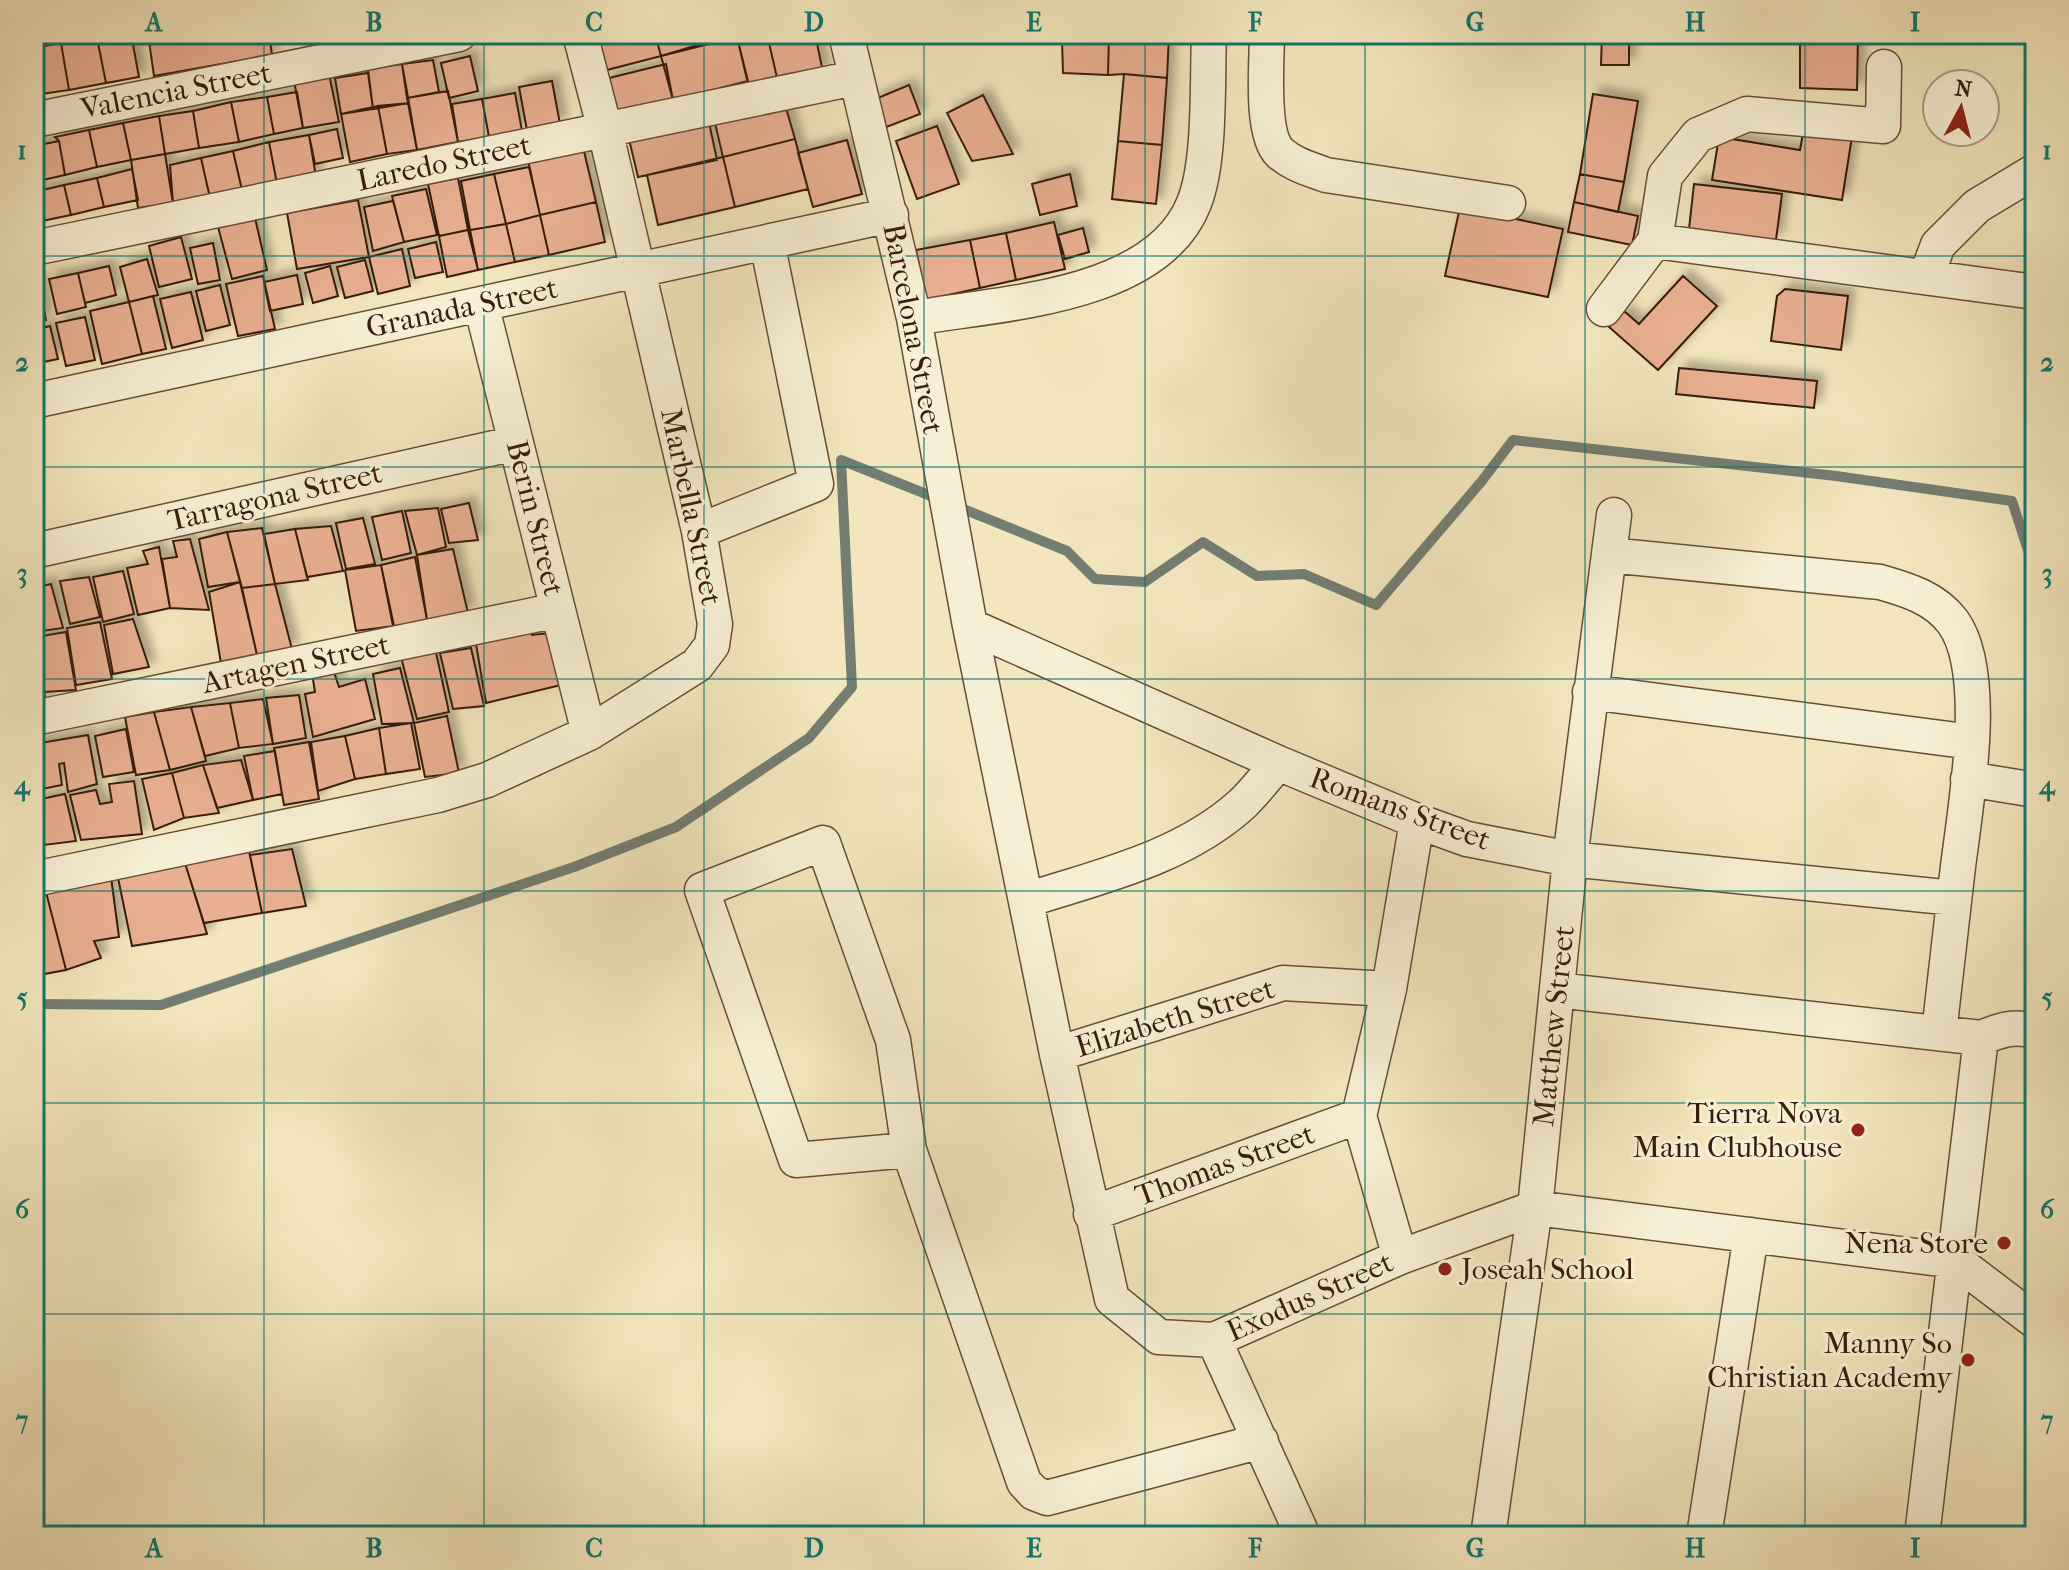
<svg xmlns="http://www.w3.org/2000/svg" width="2069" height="1570" font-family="'IM FELL French Canon',serif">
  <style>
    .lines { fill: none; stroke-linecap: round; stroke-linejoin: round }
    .stream { stroke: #747d72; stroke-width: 10 }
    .building { fill: #e9af92; stroke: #381c0d; stroke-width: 2; filter: url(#shadow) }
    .street-casing { stroke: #674e39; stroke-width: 37 }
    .street { stroke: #f7efd5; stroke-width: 34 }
    .grid { fill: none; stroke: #0f766e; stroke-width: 2; stroke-opacity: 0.55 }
    .poi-dot { fill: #8f2418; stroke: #f7efd5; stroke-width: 3 }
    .labels { text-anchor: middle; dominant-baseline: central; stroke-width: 6; stroke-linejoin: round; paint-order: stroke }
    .street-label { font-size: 30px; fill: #381c0d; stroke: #f7efd5 }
    .poi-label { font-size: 30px; fill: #381c0d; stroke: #f7efd5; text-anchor: end }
    .neatline { fill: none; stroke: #0f766e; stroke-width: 3 }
    .grid-label { font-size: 26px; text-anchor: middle; font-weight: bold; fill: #0f766e }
  </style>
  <defs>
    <filter id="shadow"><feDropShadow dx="7" dy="-7" stdDeviation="4" flood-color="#0004"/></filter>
  </defs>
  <rect width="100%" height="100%" fill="#f3e6be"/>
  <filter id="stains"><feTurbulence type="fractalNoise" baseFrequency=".0025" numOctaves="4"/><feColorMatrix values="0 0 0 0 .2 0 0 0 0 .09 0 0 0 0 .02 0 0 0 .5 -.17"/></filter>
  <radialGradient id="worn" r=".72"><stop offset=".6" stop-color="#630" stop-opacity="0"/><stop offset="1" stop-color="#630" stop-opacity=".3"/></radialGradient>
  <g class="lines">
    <path class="stream" d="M956 506 1067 551 1095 579 1145 582 1203 542 1257 576 1304 574 1376 605 1481 482 1513 440 1836 476 2012 501 2035 572
      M34 1004 161 1005 574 867 676 827 809 738 852 687 841 460 941 500"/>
  </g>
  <path class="building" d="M34 34H60L61 43 34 48Z
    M60 34H97V38L61 43Z
    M110 34H131L139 77 106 83 97 38Z
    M148 34H269L272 55 154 76Z
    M596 34H655L661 56 607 70Z
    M655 34H709L711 41 661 56Z
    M709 34H747L711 41Z
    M748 34H767L778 82 749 88 737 37Z
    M767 34H815L823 72 778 82Z
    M1039 34H1109L1108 75 1063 73 1062 40 1039 41Z
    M1109 34H1169L1167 78 1124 74 1108 75Z
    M1602 34H1629V65H1601Z
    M1800 34H1858L1857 90 1800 88Z
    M737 37 748 81 673 100 661 56Z
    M97 38 106 83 69 90 61 43Z
    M61 43 69 90 34 95V48Z
    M470 56 478 91 449 98 441 63Z
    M433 60 439 92 407 98 402 64Z
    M402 64 409 103 373 109 368 69Z
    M666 64 673 100 614 113 605 79Z
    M368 73 373 109 341 114 335 78Z
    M329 74 339 122 303 128 294 81Z
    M1124 74 1167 78 1162 145 1118 141Z
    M552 81 560 124 527 130 519 87Z
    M909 85 920 114 884 128 873 100Z
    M448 91 458 142 417 150 407 98Z
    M297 92 303 128 274 134 267 97Z
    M515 93 522 131 489 137 482 99Z
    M1593 94 1638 101 1624 182 1580 174Z
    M983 95 1013 154 972 161 947 113Z
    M267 97 274 134 239 142 231 102Z
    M482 99 489 137 458 142 452 104Z
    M784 101 795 139 723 157 714 119Z
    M231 102 239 142 199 148 193 111Z
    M409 103 417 150 387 154 378 106Z
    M378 106 387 154 350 162 341 114Z
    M193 111 199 148 165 154 159 116Z
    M159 116 165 154 131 160 123 123Z
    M708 118 717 160 638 177 628 135Z
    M1805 122 1853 130 1842 200 1712 180 1719 137 1800 150Z
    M123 123 131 160 97 167 89 130Z
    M937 126 959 184 917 199 896 141Z
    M337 129 343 158 315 164 309 135Z
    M89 130 97 167 65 175 59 141 55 137Z
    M309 135 316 177 277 184 269 142Z
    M795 139 808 189 735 207 723 157Z
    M847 140 862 194 813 207 798 153Z
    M59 141 65 175 34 182V146Z
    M1118 141 1162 145 1156 204 1112 199Z
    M269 142 277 184 242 190 233 151Z
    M583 147 596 202 540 215 528 160Z
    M233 151 242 190 210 198 201 158Z
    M165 154 173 203 138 208 131 160Z
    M723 157 735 207 658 225 647 175Z
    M201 158 210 198 173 203 170 165Z
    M529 167 540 215 506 224 494 174Z
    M132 169 138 200 104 207 97 178Z
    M494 174 506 224 470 230 461 181Z
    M1070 174 1077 206 1040 215 1032 184Z
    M1580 174 1624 182 1618 212 1574 202Z
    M97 178 104 207 71 215 64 185Z
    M458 178 468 230 439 236 428 184Z
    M1694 184 1782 194 1776 240 1689 229Z
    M64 185 71 215 37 222 34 192Z
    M426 189 437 235 404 242 392 196Z
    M358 200 369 257 297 269 287 213Z
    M393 201 404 242 373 251 364 207Z
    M596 202 605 242 549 255 540 215Z
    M1574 202 1638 216 1632 245 1568 232Z
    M1460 207 1563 229 1548 297 1445 276Z
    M540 215 549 255 515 262 506 224Z
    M255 218 267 270 232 279 218 227Z
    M1054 222 1065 269 1016 280 1006 233Z
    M506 224 515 262 478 270 470 230Z
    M1083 228 1089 252 1065 259 1058 235Z
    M468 230 478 270 447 277 439 236Z
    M1006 233 1016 280 980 288 970 240Z
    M181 237 192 279 159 287 149 246Z
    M970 240 980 288 926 300 916 250Z
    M436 242 443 272 415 278 408 249Z
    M213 243 220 280 198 284 190 248Z
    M402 249 410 286 378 294 369 257Z
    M147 259 158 295 129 302 120 267Z
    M365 260 373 291 345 298 337 267Z
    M109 266 116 295 85 303 78 273Z
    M330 266 338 296 313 303 305 273Z
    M78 273 86 307 57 314 49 279Z
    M297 275 303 304 270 311 264 282Z
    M263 276 275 329 238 336 226 284Z
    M1683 276 1717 306 1658 370 1609 327 1624 311 1639 324Z
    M39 281 46 320 34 322V282Z
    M220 285 230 325 206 331 196 291Z
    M1785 289 1848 296 1841 350 1771 341 1777 296Z
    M191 292 203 340 172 348 160 299Z
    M153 296 166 349 142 354 129 302Z
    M129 302 142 354 102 364 90 311Z
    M85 317 95 360 66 366 56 323Z
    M50 326 58 359 34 364V330Z
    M1679 368 1817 381 1814 408 1676 394Z
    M469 503 478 540 449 543 441 509Z
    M438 508 446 547 417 555 405 511Z
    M402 511 411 553 382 560 372 517Z
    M363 518 375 564 346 569 336 523Z
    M331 526 343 571 307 577 295 529Z
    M262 528 275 584 242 588 227 532Z
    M295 529 308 580 275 584 264 534Z
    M227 532 240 582 208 587 199 539Z
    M190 539 209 610 170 608 162 559 177 557 173 541Z
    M159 547 170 608 138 615 127 568 148 564 143 551Z
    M453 549 468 613 427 620 417 555Z
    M415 557 427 620 394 631 381 565Z
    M381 565 394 626 356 631 345 570Z
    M123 571 134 614 103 622 93 577Z
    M89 577 100 617 70 624 60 581Z
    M240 582 257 655 221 663 209 592Z
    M51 584 63 628 34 632V588Z
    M275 584 292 649 257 655 242 588Z
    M133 619 149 667 113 674 104 625Z
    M100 622 112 679 76 685 67 628Z
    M530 627 532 635 550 633 561 685 486 703 475 638Z
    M66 632 76 690 44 692 36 637Z
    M34 642 46 701 34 703Z
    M435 648 449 712 417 719 401 657Z
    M471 648 484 706 453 709 440 653Z
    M400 668 414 723 382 724 373 674Z
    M333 669 339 687 365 679 375 719 313 737 305 694 315 692 312 673Z
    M299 695 306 738 273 744 266 698Z
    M263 699 273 744 239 748 230 703Z
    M230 703 239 748 205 756 191 707Z
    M191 707 206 761 170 770 154 712Z
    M154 712 170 770 136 775 125 717Z
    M447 716 459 773 425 777 414 723Z
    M411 723 420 769 386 774 379 728Z
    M379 728 386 774 355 779 345 736Z
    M126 729 134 772 103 777 95 736Z
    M88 735 97 784 68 792 64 763 59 764 62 785 37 790 34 776V744Z
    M345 736 355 779 318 791 311 742Z
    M309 742 319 799 284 805 274 748Z
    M275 751 282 794 253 800 244 756Z
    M241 760 253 800 217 808 203 765Z
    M203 765 219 813 184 818 172 773Z
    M172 773 184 818 154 830 142 779Z
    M134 781 142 834 81 840 70 795 96 790 100 804 112 802 109 784Z
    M65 794 76 841 44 845 36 800Z
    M292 849 306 906 262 913 250 855Z
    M249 851 262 913 204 923 184 860Z
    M184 860 207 934 132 946 117 873Z
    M111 877 119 937 94 941 101 958 66 970 46 892Z
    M46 892 66 970 34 976V894Z"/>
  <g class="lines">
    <g class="street-casing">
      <path id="street" d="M846 34 914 318 970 626 1057 1054 1112 1299 1159 1337 1214 1340 1400 1257 1535 1208 1956 1261 2035 1321
        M1267 34C1267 61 1260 134 1280 153 1294 165 1310 169 1326 175L1508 203
        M34 120 459 34
        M1655 241 2035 292
        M34 248 855 78
        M1926 277 1938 245 1977 206 2035 171
        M481 304 589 733
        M1604 309 1655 241 1665 176 1698 135 1747 114 1883 126 1884 67
        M914 318C1000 303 1157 298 1194 203 1211 161 1207 81 1209 34
        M34 401 891 215
        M699 531 816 484 767 242
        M34 551 516 443
        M1609 555 1880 582C1908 590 1935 598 1953 622 1991 675 1964 813 1957 875 1951 928 1945 980 1939 1033
        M970 626 1278 763 1417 821 1467 839 1570 859 1954 898
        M1590 692 1972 742
        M34 718 558 610
        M1968 779 2035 790
        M34 879 438 795 487 780 589 733 697 665 712 645 715 624 699 531 605 130 580 34
        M1027 900C1101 876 1182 858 1241 805 1254 793 1266 777 1278 763
        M1557 990 1981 1038C2001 1030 2014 1025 2035 1031
        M1057 1054 1283 983 1389 989
        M909 1150 796 1160 702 890 823 843 893 1040 909 1150 1024 1482 1034 1493 1047 1498 1261 1441
        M1091 1214 1359 1116
        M1400 1257 1359 1116 1389 989 1417 821
        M1214 1340 1303 1536
        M1488 1536 1535 1208 1570 859 1614 515
        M1704 1536 1751 1235
        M1922 1536 1981 1038"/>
    </g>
    <use href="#street" class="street"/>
  </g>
  <path class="grid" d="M264 34V1536M484 34V1536M704 34V1536M924 34V1536M1145 34V1536M1365 34V1536M1585 34V1536M1805 34V1536M34 256H2035M34 467H2035M34 679H2035M34 891H2035M34 1103H2035M34 1314H2035"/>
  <g class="poi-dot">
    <circle cx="1858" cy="1130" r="8"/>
    <circle cx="2004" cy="1243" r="8"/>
    <circle cx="1445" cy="1269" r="8"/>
    <circle cx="1968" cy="1360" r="8"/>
  </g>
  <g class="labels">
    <g class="street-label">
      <text transform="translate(176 91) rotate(-11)">Valencia Street</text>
      <text transform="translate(444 163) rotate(-12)">Laredo Street</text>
      <text transform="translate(462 308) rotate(-12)">Granada Street</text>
      <text transform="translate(913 329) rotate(79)">Barcelona Street</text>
      <text transform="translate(275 497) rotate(-13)">Tarragona Street</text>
      <text transform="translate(691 507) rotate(78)">Marbella Street</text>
      <text transform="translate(535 518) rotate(76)">Berin Street</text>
      <text transform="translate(296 664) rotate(-12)">Artagen Street</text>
      <text transform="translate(1400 809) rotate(20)">Romans Street</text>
      <text transform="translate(1175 1018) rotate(-17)">Elizabeth Street</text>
      <text transform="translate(1554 1026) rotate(-84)">Matthew Street</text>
      <text transform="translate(1225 1165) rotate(-20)">Thomas Street</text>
      <text transform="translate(1310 1297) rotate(-24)">Exodus Street</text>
    </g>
    <g class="poi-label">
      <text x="1842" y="1113">Tierra Nova<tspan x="1842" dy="34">Main Clubhouse</tspan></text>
      <text x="1988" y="1243">Nena Store</text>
      <text x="1461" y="1269" text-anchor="start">Joseah School</text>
      <text x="1952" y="1343">Manny So<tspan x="1952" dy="34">Christian Academy</tspan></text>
    </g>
  </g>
  <rect width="2069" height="1570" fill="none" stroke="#f3e6be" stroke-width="88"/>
  <g transform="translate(1961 108) rotate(7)"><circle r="38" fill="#f7efd5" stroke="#ab9b85" stroke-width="2"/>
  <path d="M0-6L14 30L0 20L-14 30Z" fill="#8f2418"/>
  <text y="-12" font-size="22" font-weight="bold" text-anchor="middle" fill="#381c0d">N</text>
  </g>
  <rect x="44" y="44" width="1981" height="1482" class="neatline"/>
  <g class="grid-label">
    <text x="154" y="31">A</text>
    <text x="374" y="31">B</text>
    <text x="594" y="31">C</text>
    <text x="814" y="31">D</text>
    <text x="1034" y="31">E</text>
    <text x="1255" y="31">F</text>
    <text x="1475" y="31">G</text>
    <text x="1695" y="31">H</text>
    <text x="1915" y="31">I</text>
    <text x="22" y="159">1</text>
    <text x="2047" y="159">1</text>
    <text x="22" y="371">2</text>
    <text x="2047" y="371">2</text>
    <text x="22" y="582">3</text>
    <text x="2047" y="582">3</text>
    <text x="22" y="794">4</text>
    <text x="2047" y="794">4</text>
    <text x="22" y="1006">5</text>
    <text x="2047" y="1006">5</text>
    <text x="22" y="1218">6</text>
    <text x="2047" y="1218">6</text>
    <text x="22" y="1429">7</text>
    <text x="2047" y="1429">7</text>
    <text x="154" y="1557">A</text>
    <text x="374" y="1557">B</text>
    <text x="594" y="1557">C</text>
    <text x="814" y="1557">D</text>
    <text x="1034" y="1557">E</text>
    <text x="1255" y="1557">F</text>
    <text x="1475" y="1557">G</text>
    <text x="1695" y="1557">H</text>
    <text x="1915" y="1557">I</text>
  </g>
  <rect width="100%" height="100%" filter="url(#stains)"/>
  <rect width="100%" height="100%" fill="url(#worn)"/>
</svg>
